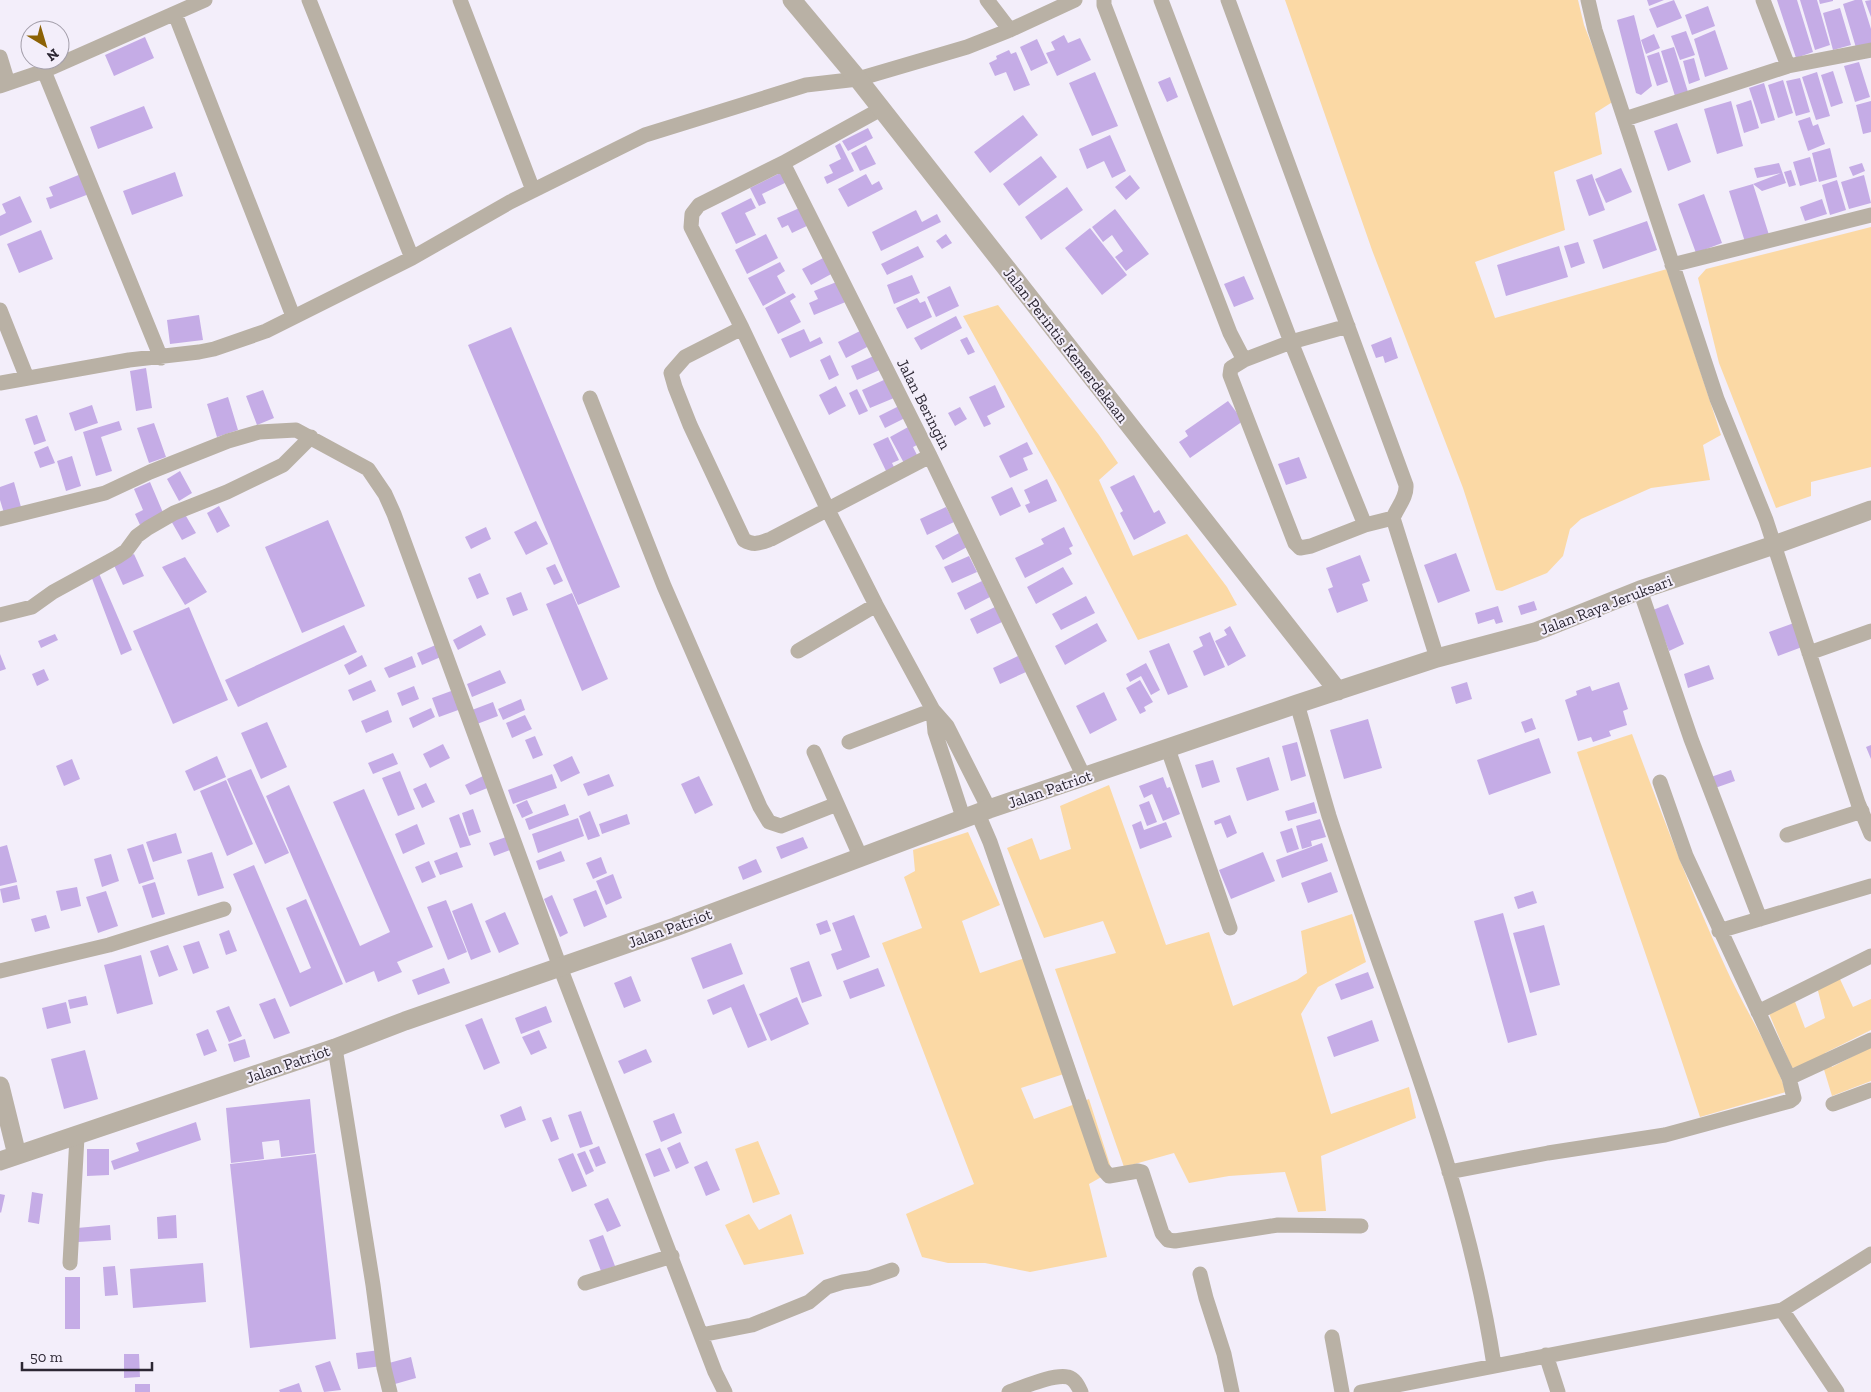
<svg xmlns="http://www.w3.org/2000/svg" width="1871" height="1392" font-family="'Zilla Slab',serif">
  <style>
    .green { fill: #fbd9a5 }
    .building { fill: #c5ace6 }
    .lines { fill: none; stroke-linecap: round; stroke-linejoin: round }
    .minor { stroke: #b9b1a5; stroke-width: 15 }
    .tertiary { stroke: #b9b1a5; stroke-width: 19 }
    .labels { text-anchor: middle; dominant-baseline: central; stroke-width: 4; stroke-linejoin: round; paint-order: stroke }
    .street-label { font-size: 16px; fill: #2c2733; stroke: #f3eefa }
  </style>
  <rect width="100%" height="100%" fill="#f3eefa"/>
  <path class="green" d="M1285 0H1578L1584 25 1614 101 1595 113 1602 154 1554 172 1565 230 1475 262 1495 318 1667 269 1721 435 1703 445 1710 480 1651 488 1581 519 1570 529 1563 556 1547 573 1502 591 1496 590 1463 488 1372 250Z
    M1871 227V467L1811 482V496L1776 508 1719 363 1698 278 1706 269Z
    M998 305 1099 435 1118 463 1099 480 1133 556 1187 534 1227 587 1237 605 1138 640 1060 489 963 316Z
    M1632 734C1661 812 1690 890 1725 966 1744 1009 1771 1047 1786 1092L1700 1117C1661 995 1617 874 1577 752Z
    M1109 785 1166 945 1209 932 1233 1006 1297 980 1307 973 1301 931 1352 914 1366 962 1318 987 1301 1014 1331 1114 1409 1087 1416 1118 1321 1156 1326 1211 1298 1212 1285 1172 1229 1176 1189 1183 1174 1153 1124 1167 1055 969 1116 953 1103 921 1044 938 1007 848 1032 838 1040 860 1071 849 1060 806Z
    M968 832 1000 905 962 921 980 973 1034 955 1076 1070 1021 1088 1034 1119 1089 1099 1112 1171 1089 1184 1107 1257 1030 1272 985 1263H948L922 1257 906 1214 974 1184 882 943 922 928 904 877 915 871 913 850Z
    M1839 977 1853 1007 1871 999V1030L1825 1053 1832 1067 1871 1047V1081L1832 1096 1822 1063 1792 1068 1768 1011 1794 999 1805 1028 1825 1018 1817 987Z
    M758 1141 780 1194 753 1203 735 1149Z
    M749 1214 759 1230 791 1214 804 1254 744 1265 725 1225Z"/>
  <path class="building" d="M1647 0H1664L1649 6Z
    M1674 0 1682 18 1657 28 1649 9Z
    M1777 0H1797L1813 52 1796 58Z
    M1800 0H1817L1830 45 1815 50Z
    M1819 0H1833V1L1820 4Z
    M1855 0H1862L1871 29V46L1857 51 1843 4Z
    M1871 0V17L1865 1Z
    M1708 6 1715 26 1692 35 1685 15Z
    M1840 8 1851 45 1833 50 1823 13Z
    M1634 15 1652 86 1641 95 1636 93 1617 20Z
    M1715 30 1728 69 1705 77 1694 39Z
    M1686 31 1695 55 1680 60 1671 36Z
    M1654 34 1660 48 1646 54 1641 40Z
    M1064 35 1068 43 1080 38 1091 60 1057 76 1046 53 1055 50 1051 42Z
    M145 37 154 58 114 76 105 55Z
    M1037 39 1048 63 1031 71 1020 47Z
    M1674 47 1688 92 1675 96 1661 51Z
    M1009 50 1011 54 1016 52 1030 85 1014 91 1006 72 995 76 989 63 997 59 996 56Z
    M1659 52 1668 82 1657 86 1647 56Z
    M1694 58 1700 80 1689 84 1683 61Z
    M1859 62 1870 97 1855 102 1844 66Z
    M1833 71 1843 103 1831 107 1821 75Z
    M1095 72 1118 126 1092 136 1069 83Z
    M1817 72 1830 116 1816 120 1802 77Z
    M1170 77 1178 97 1167 102 1158 82Z
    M1800 78 1810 112 1796 116 1786 81Z
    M1783 80 1793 113 1778 118 1768 85Z
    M1764 83 1775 120 1761 124 1749 88Z
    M1751 100 1759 128 1744 133 1736 105Z
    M1731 101 1743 146 1717 154 1704 109Z
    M1871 101V132L1863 134 1856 105Z
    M144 106 153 128 98 149 90 127Z
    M1023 115 1038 135 990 173 974 152Z
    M1810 117 1813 126 1818 124 1825 144 1808 151 1798 121Z
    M1677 123 1691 162 1668 171 1654 131Z
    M868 128 873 138 848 151 842 141Z
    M1110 135 1126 171 1112 178 1104 161 1087 169 1079 149Z
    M840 143 854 171 827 184 824 177 833 173 829 165 841 159 835 146Z
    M866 145 876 164 860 171 851 153Z
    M1830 148 1837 177 1819 182 1812 153Z
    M1041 156 1057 177 1019 206 1003 184Z
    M1810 157 1817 181 1800 186 1793 162Z
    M1779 163 1786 183 1762 191 1753 184 1781 173 1757 178 1754 168Z
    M1862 163 1865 171 1853 176 1849 167Z
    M1621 168 1632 192 1606 203 1595 179Z
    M1791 170 1796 185 1789 187 1784 172Z
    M784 171 789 181 762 194 766 203 759 206 750 188Z
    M175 172 183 196 132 215 123 191Z
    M81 174 89 194 50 209 46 198 53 196 49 187Z
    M866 174 872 185 879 181 883 189 848 207 838 189Z
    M1592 174 1605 210 1589 216 1576 180Z
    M1130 175 1140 188 1126 200 1115 187Z
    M1864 175 1871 203 1849 209 1841 182Z
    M1837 180 1846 210 1830 215 1822 185Z
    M1753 184 1769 235 1745 242 1729 191Z
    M1067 187 1083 210 1041 240 1025 217Z
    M1704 194 1722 243 1696 253 1678 204Z
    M20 196 32 222 0 236V216L6 213 2 204Z
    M751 198 756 208 745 213 756 235 736 244 721 213Z
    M1822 199 1827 214 1805 221 1800 207Z
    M804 206 811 224 792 233 788 225 782 228 777 218Z
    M1115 209 1149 254 1126 271 1115 257 1123 251 1112 235 1103 242 1092 227Z
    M916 210 922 222 937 214 941 222 881 251 872 232Z
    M1647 221 1657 250 1603 269 1593 240Z
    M1090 228 1127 275 1102 295 1065 248Z
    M41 230 53 259 19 273 7 244Z
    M766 234 778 258 747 274 735 250Z
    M946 234 952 243 942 249 936 241Z
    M1578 242 1585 263 1571 268 1564 246Z
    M918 246 924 257 887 275 881 264Z
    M1559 246 1568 277 1506 296 1497 265Z
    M827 256 835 272 811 285 802 269Z
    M780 262 785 271 777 276 786 293 763 306 748 278Z
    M912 275 920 293 894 304 887 285Z
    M1244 276 1254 299 1234 307 1224 284Z
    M839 281 848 301 814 315 809 303 818 299 814 291Z
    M950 286 959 306 936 317 927 297Z
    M793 293 796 297 790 301 801 322 778 334 765 308Z
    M917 298 920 303 925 301 932 317 907 329 896 308Z
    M199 315 203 340 170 344 167 320Z
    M956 316 962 328 921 350 914 338Z
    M511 327 620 587 578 605 468 345Z
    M804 329 810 342 820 337 823 343 790 358 781 339Z
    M862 330 869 346 846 358 838 342Z
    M967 337 975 352 968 355 960 340Z
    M1391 337 1398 358 1385 363 1383 356 1376 358 1371 345Z
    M830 355 839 375 829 380 820 360Z
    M876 355 882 369 857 380 851 366Z
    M146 368 152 408 136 411 130 371Z
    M886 379 894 398 870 408 862 390Z
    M995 385 1005 407 987 416 991 424 984 427 969 397Z
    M836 386 846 406 829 415 819 395Z
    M857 389 868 411 859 415 849 393Z
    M263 390 274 418 257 425 246 396Z
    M228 397 238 430 217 437 207 404Z
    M1228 401 1243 421 1190 458 1179 442 1188 436 1185 431Z
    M92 405 98 423 75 431 69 413Z
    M899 406 905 418 885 428 879 416Z
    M960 407 967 419 955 426 948 413Z
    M37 415 46 441 34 445 25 419Z
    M119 421 122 430 101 437 112 471 96 476 83 432Z
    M154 423 166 457 149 463 137 428Z
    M910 426 919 444 913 447 918 457 905 465 890 437Z
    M888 437 899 460 892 463 895 469 887 473 873 444Z
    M1027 442 1033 454 1023 458 1028 470 1010 478 999 456Z
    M48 446 55 463 40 468 34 452Z
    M72 456 81 486 66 491 57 461Z
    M1299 457 1307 478 1286 485 1278 464Z
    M180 471 192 493 179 501 167 479Z
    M1134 475 1154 513 1159 510 1166 523 1134 540 1120 513 1123 511 1110 487Z
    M1047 479 1057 501 1029 513 1025 505 1030 503 1024 490Z
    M14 482 21 507 4 513 0 500V487Z
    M150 482 164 515 140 525 135 514 143 510 134 489Z
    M1012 487 1021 506 1000 516 991 497Z
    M219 506 230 526 217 533 207 513Z
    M946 507 954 522 927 535 920 519Z
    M183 511 196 533 182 540 170 519Z
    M328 520 365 606 302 633 265 547Z
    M536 521 548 544 526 555 514 532Z
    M486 527 491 539 471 549 465 537Z
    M1064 527 1073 546 1069 548 1072 554 1025 578 1015 558 1044 544 1041 539Z
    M959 533 967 547 943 560 935 546Z
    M1456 553 1470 591 1438 603 1424 565Z
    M134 554 144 576 123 585 113 563Z
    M1360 555 1370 581 1362 584 1368 601 1337 613 1328 589 1333 587 1326 568Z
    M969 556 977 572 952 583 944 567Z
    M185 557 207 592 185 605 162 567Z
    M555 564 563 581 554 585 546 568Z
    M1063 567 1073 584 1036 604 1027 587Z
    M98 571 132 650 121 655 90 573Z
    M480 573 489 594 477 599 468 578Z
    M982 581 990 597 965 610 957 593Z
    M521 592 528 610 513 616 506 598Z
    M572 593 608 679 582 691 546 604Z
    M1086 596 1095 613 1061 630 1052 614Z
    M1534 601 1537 610 1521 615 1518 606Z
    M1668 604 1684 644 1669 651 1653 610Z
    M1498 606 1503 622 1496 624 1494 619 1478 624 1475 613Z
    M189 607 228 700 173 724 133 631Z
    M995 607 1002 622 977 634 970 619Z
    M1097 623 1107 641 1065 665 1055 646Z
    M1794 623 1802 647 1778 656 1769 632Z
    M344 625 357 652 238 707 225 680Z
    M481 625 486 635 458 650 453 640Z
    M1230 626 1246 656 1228 666 1215 641 1227 635 1224 630Z
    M1210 632 1225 667 1204 676 1193 651 1203 646 1199 637Z
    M55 634 58 640 41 648 38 641Z
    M1169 643 1188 687 1168 695 1149 651Z
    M438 644 443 656 422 665 417 653Z
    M0 654 6 669 0 671Z
    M362 655 367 666 349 675 344 665Z
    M412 656 416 667 389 678 384 668Z
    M1018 656 1026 672 1000 684 993 668Z
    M1146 663 1160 690 1151 695 1141 676 1130 682 1126 674Z
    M1709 665 1714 679 1688 688 1684 674Z
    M44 669 49 680 37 686 32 674Z
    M500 670 506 683 472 697 467 684Z
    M371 680 376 691 353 701 348 690Z
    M1140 680 1153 702 1144 707 1146 711 1140 714 1126 688Z
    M1467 682 1472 699 1456 704 1451 687Z
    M1619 682 1628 709 1623 711 1627 725 1609 731 1611 736 1593 742 1591 737 1578 741 1565 700 1577 695 1576 691 1590 686 1592 691Z
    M414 686 419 699 402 706 397 693Z
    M454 690 461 709 439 717 432 698Z
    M1104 692 1117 720 1090 734 1076 706Z
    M521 699 525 710 503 720 498 709Z
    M493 702 498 716 477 724 472 710Z
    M431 708 435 717 413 728 409 718Z
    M388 710 392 722 366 733 361 721Z
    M525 715 532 729 512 738 506 723Z
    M1532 718 1536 729 1525 733 1521 722Z
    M1368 719 1382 768 1344 779 1330 730Z
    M267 722 287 767 261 779 241 733Z
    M535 736 543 755 533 759 525 740Z
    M1539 738 1551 773 1489 795 1477 760Z
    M1297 742 1306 776 1291 781 1282 746Z
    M443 744 450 758 430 768 423 754Z
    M1871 745V759L1866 747Z
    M393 753 398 764 373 774 368 763Z
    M217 756 226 777 194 791 185 771Z
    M572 756 580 773 561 782 553 765Z
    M1269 757 1279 790 1247 801 1236 768Z
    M72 759 80 779 64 786 56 766Z
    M1213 760 1220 782 1202 788 1195 765Z
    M251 769 289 853 265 864 227 779Z
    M1731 770 1735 781 1715 788 1711 777Z
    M400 771 415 809 398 816 382 778Z
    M552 774 557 788 513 804 508 790Z
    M609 774 614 786 588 796 583 784Z
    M485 775 490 787 470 795 465 785Z
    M699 776 713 805 695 814 681 784Z
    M1163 777 1167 788 1170 787 1180 814 1163 821 1152 794 1144 798 1139 786Z
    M226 780 253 844 227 856 200 791Z
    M426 783 435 802 422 808 413 789Z
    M289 785 360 946 390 932 333 802 364 789 433 947 397 962 402 972 378 982 374 971 346 983 266 796Z
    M527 800 533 813 522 818 516 805Z
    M1149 801 1157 822 1147 826 1139 805Z
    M1314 802 1317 813 1288 821 1285 811Z
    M565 804 569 815 529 830 525 819Z
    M473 809 481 832 469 836 462 813Z
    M590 811 600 836 588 840 579 816Z
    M459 814 471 845 460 848 449 818Z
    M627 814 630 824 602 834 599 824Z
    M1230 815 1237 833 1227 838 1221 823 1215 825 1214 821Z
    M578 818 584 836 538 853 532 834Z
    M1320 819 1326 837 1311 841 1312 846 1302 849 1296 826Z
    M1141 821 1144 830 1166 822 1172 837 1140 849 1132 825Z
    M417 824 425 844 403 854 395 834Z
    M1292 828 1299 849 1287 853 1280 832Z
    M176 833 182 853 153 862 146 842Z
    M509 836 513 849 494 856 489 843Z
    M803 837 808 848 781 859 776 847Z
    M1322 843 1328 861 1282 878 1276 860Z
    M143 844 154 879 139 884 127 849Z
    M7 845 17 882 0 886V847Z
    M561 851 565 861 539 870 536 861Z
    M212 852 224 888 198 896 187 860Z
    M457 852 463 867 440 875 434 861Z
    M1263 852 1275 881 1231 899 1219 870Z
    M111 854 119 881 102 887 94 859Z
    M601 857 607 873 593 879 586 863Z
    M756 859 762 872 743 880 738 867Z
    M429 861 436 877 422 883 415 867Z
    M254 865 300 973 311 968 286 908 306 899 343 984 290 1007 233 874Z
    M1331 872 1338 892 1308 903 1301 883Z
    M613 874 622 898 606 905 596 881Z
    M155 882 165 914 152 918 142 886Z
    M17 885 20 899 3 903 0 889Z
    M77 887 81 906 61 911 56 891Z
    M596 890 607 917 584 927 573 899Z
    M106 891 118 926 98 933 86 897Z
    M1533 891 1537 903 1518 909 1514 897Z
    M552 895 568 933 560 937 544 899Z
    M446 900 467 952 448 960 427 907Z
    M472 903 491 952 471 960 452 911Z
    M505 912 519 944 499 953 485 921Z
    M1503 913 1537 1035 1508 1043 1474 921Z
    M46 915 50 928 35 932 31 919Z
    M854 915 870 957 837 970 831 954 842 950 832 923Z
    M827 920 831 931 820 935 816 924Z
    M1544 925 1560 985 1530 993 1513 933Z
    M229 930 237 951 226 955 219 934Z
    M199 941 209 968 193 974 183 946Z
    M731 943 743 974 703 989 691 958Z
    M168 945 178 970 159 977 150 951Z
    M141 955 153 1004 117 1014 104 965Z
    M809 961 822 996 802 1003 790 968Z
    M444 968 450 983 418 995 412 980Z
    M878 968 885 986 850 999 843 981Z
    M1368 972 1374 988 1341 1000 1335 984Z
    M631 976 641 1001 624 1008 614 983Z
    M744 984 767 1040 748 1048 731 1007 713 1015 707 1000Z
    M86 996 88 1005 70 1009 68 1000Z
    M797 997 809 1024 771 1041 759 1014Z
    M275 998 290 1033 274 1039 259 1004Z
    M66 1002 71 1023 47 1029 42 1008Z
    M229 1006 242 1036 229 1042 216 1011Z
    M546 1006 552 1022 521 1034 515 1018Z
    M482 1018 500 1063 484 1070 465 1025Z
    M1372 1020 1379 1041 1334 1057 1327 1037Z
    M208 1029 217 1051 204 1056 196 1034Z
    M539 1030 547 1048 531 1055 522 1037Z
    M245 1039 250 1057 234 1062 228 1044Z
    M646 1049 652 1062 624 1074 618 1061Z
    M85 1050 98 1099 64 1109 51 1059Z
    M310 1099 315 1153 281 1157 279 1140 262 1142 264 1159 231 1163 226 1108Z
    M521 1106 526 1120 505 1128 500 1115Z
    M581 1111 593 1144 580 1148 568 1115Z
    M674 1113 682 1133 661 1142 653 1121Z
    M551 1117 559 1139 551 1142 542 1120Z
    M196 1122 201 1140 114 1170 111 1161 139 1151 136 1143Z
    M680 1142 689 1163 676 1169 667 1148Z
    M599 1146 606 1163 596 1167 589 1150Z
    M660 1148 670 1171 654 1177 645 1154Z
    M87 1149H109V1175L87 1176Z
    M585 1151 594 1171 586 1175 577 1154Z
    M573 1153 587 1186 572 1192 558 1159Z
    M316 1154 336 1339 250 1348 230 1164Z
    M707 1161 720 1190 706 1196 694 1167Z
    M32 1192 43 1194 39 1224 28 1222Z
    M0 1194 5 1195 1 1213 0 1212Z
    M608 1198 621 1226 607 1232 594 1204Z
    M176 1215 177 1238 158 1239 157 1217Z
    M110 1225 111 1240 78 1242 77 1228Z
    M603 1235 615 1266 601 1271 589 1240Z
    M203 1263 206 1302 133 1308 130 1269Z
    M115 1266 118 1295 105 1296 103 1267Z
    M65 1277H80V1329H65Z
    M380 1350 382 1366 358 1369 356 1353Z
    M124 1354H139L140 1377 124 1378Z
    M411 1357 416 1378 395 1384 389 1363Z
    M330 1361 341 1390 324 1392 315 1366Z
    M299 1383 302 1392H280L279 1390Z
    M135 1384H150V1392H135Z"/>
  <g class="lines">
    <path class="minor" d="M309 0 412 258
      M460 0 533 190
      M987 0 1010 30
      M1104 0V5L1230 333 1244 360 1231 368 1230 375 1295 543 1300 548 1311 546 1365 525 1393 518
      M1161 0 1291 342 1365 525
      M1228 0 1406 485C1407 497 1398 506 1393 518L1437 658
      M1588 0 1595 30 1717 399 1766 520 1858 803 1871 834
      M1763 0 1788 66
      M175 14 293 316
      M0 57 8 83
      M44 71 161 358
      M0 86 44 71 205 0
      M881 109 783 163 930 456 1084 777
      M1625 119 1788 66 1871 50
      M783 163 699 205 692 214 691 227 742 328 828 510 876 605 933 710 947 726 989 809
      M1672 265 1871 215
      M0 310 27 378
      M742 328 685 357 671 373 675 387 690 425 744 540C754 546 760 543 771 539L930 456
      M1244 360 1291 342 1348 326
      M0 383 129 360 199 352 214 349 266 331 412 258 510 202 645 135 806 85 858 79 967 47 1010 30 1075 0
      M590 398 664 586 760 807 769 822 781 826 837 804
      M0 519 105 493 150 472 228 441 259 432 296 430 368 469 385 494 394 514 560 967 715 1372 725 1392
      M1640 590 1691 739 1760 919
      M0 615 32 607 53 592 117 557 126 551 137 536 148 528 174 513 227 492 283 465 311 437
      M798 651 876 605
      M1809 653 1871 631
      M1297 704C1308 741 1318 779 1329 816 1388 998 1465 1175 1494 1365
      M933 710 935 732 964 820
      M849 742 933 710
      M1168 749 1230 928
      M814 752 861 858
      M978 814 990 842 1102 1168 1109 1176 1138 1171 1142 1172 1162 1233 1168 1240 1175 1241 1278 1225 1361 1226
      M1787 835 1862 811
      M1719 931 1871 886
      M0 971 109 945 224 909
      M1758 1012 1871 956
      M335 1048 373 1285 384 1368 390 1392
      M1789 1078 1871 1040
      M1833 1104 1871 1090
      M1449 1172 1548 1153 1665 1135 1790 1101 1794 1098 1789 1078 1686 856 1660 782
      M70 1263 77 1137
      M1200 1274 1206 1298 1224 1354 1232 1392
      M585 1283 672 1256
      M1782 1310 1837 1392
      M701 1335 752 1325 809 1302 827 1287 843 1282 869 1278 892 1270
      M1332 1337 1342 1392
      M1546 1355 1558 1392
      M1009 1392C1024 1387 1052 1374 1068 1377 1075 1379 1078 1386 1081 1392
      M1361 1392 1782 1310 1871 1254"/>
    <path class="tertiary" d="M792 0 858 79 1338 691
      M0 1086 17 1155
      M0 1161 335 1048 405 1021 675 927 989 809 1297 704 1437 658 1535 632 1640 590 1774 545 1871 510"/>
  </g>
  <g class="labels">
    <g class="street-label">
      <text transform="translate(1066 345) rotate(52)">Jalan Perintis Kemerdekaan</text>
      <text transform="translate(924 404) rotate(63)">Jalan Beringin</text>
      <text transform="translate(1606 605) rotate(-21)">Jalan Raya Jeruksari</text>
      <text transform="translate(1050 789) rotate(-19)">Jalan Patriot</text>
      <text transform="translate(670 928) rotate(-20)">Jalan Patriot</text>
      <text transform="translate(288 1064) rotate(-19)">Jalan Patriot</text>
    </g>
  </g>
  <g transform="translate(45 45) rotate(142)"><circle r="24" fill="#f3eefa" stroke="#a39eaa"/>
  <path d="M0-4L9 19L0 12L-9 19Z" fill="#8c6205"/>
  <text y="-8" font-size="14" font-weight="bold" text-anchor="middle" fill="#2c2733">N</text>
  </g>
  <path d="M22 1362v8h130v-8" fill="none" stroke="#2c2733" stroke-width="2.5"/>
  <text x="30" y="1362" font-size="15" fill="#2c2733" stroke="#f3eefa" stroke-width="4" paint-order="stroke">50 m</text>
</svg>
